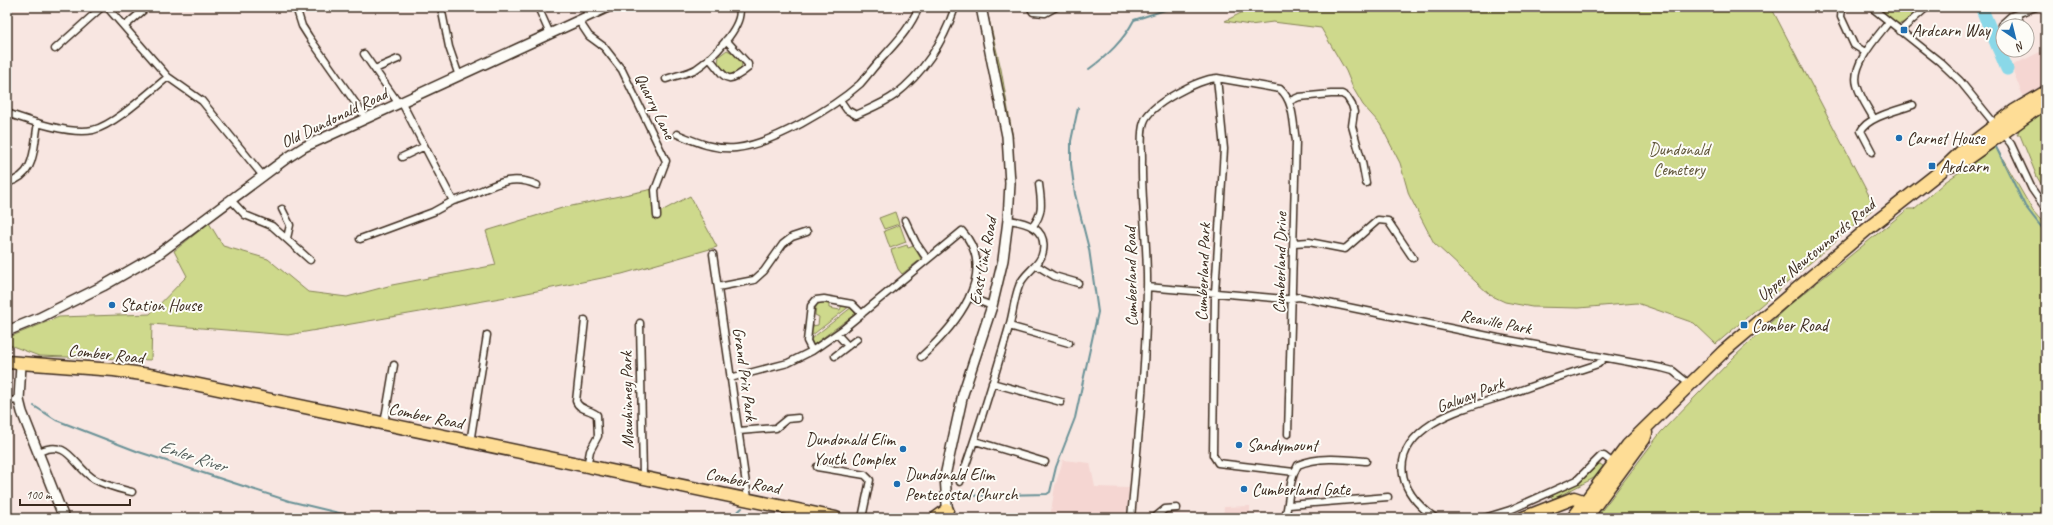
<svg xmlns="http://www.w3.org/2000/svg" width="2053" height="525" font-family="Caveat,sans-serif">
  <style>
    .built { fill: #f5d6d2 }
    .green { fill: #ced98c; stroke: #848255 }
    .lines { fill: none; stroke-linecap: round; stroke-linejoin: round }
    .stream { stroke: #6a9297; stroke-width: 2 }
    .river { stroke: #8ad8e8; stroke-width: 13 }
    .street-casing { stroke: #3b2a1e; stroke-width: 9 }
    .secondary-casing { stroke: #3b2a1e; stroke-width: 12 }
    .highway-casing { stroke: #3b2a1e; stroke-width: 15 }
    .street { stroke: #fdfcf7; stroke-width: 6 }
    .secondary { stroke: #fdfcf7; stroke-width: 9 }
    .highway { stroke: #fedd96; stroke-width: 12 }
    .poi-dot { fill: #1f6fb2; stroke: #fdfcf7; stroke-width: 1.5 }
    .labels { text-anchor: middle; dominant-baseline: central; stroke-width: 4; stroke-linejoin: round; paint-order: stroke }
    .poi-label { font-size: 17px; fill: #3b2a1e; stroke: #fdfcf7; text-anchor: start }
    .street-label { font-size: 17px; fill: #3b2a1e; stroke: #fdfcf7 }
    .park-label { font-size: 17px; fill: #60563a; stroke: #fdfcf7 }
    .water-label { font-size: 18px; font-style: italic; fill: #535e5b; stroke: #fdfcf7 }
  </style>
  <rect width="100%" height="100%" fill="#f8e6e1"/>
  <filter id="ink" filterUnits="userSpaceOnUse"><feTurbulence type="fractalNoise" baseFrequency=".025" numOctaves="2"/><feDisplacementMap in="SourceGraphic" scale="8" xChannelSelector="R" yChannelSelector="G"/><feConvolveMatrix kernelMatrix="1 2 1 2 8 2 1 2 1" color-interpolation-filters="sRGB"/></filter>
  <g filter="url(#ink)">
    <path class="built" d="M2046 49V85L2023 96 2011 66Z
      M1063 460 1090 463 1095 487 1129 488 1126 518H1050L1055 486Z
      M1250 506V518H1208L1223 516 1224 507Z"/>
    <path class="green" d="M986 7 1001 69 1013 138 1011 139Z
      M1253 7H1771L1875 207 1716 344 1694 323 1637 303 1579 308 1532 307 1505 302 1490 295 1434 243 1409 195 1400 163 1380 124 1363 105 1353 88 1346 71 1321 28 1273 22 1250 25 1225 21Z
      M1876 7H1924C1898 29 1901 29 1876 7Z
      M727 50 731 52 733 51 742 63 741 69 733 75 729 74 718 63 719 56Z
      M2046 111V192L2037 177 2020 135H2017L2020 128Z
      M1996 147 2033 211 2046 226V518H1596L1661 432 1733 358 1787 307 1908 209H1914L1945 182Z
      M653 189 654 215 690 196 717 247 622 274 512 296 288 335 152 324 151 360 39 356 7 344V338L59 317 150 314 187 276 174 251 209 223 223 246 268 259 308 292 347 297 392 285 496 265 486 231 562 208Z
      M895 212 899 224 884 229 879 218Z
      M900 225 906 242 890 248 884 231Z
      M907 245 908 248 914 246 921 259 902 274 898 269 891 250Z
      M822 301 829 303V308L840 310 842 305 850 306 811 336 812 326 818 325 819 317 815 315 816 306Z
      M852 307 855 311V314L813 345 811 339Z
      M1600 464 1603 466 1594 478 1553 499 1551 496 1577 483 1596 465Z"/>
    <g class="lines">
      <path class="stream" d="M1089 69C1108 55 1123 41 1134 20L1174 7
        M1995 145 2025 206 2046 233
        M34 406 56 420 139 452 289 501 343 514 348 518
        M961 496 1047 494 1050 492 1056 467 1075 418 1098 312 1089 249 1075 194 1071 164V141L1078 108
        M731 518 742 508
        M1613 518 1635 515 1650 518"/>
      <path class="river" d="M1981 7 2007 69"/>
      <g class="street-casing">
        <path id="street" d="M107 7 168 77 202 101 263 176
          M296 7 302 26 309 37 366 118
          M441 7 449 47 459 76
          M538 7 550 34
          M585 7 589 16
          M1030 7 1033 12 1045 13 1056 7
          M1842 7 1841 17 1854 45 1865 52
          M1871 7 1940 62 1960 81 2011 144 2032 189 2046 209
          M2017 14 2021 26
          M579 21 589 36 604 47 622 70 666 161 655 190 657 216
          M2001 25 2011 16 2036 7
          M125 26 147 7
          M1900 31 1927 7
          M55 49 102 7
          M364 54 399 104
          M709 58C726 77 725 87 748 68V64L726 40
          M375 69 398 59
          M666 79C676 75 687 74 696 69 711 59 745 26 739 7
          M840 100 847 110 856 115C869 109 884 103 895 95 922 74 943 43 954 10
          M1290 101 1299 97 1331 94H1342L1347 97 1352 105 1354 112 1352 126 1362 162 1366 183
          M7 113C29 121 70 135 93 130 116 124 149 92 168 77
          M1874 119C1868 108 1860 97 1857 85 1851 65 1877 37 1888 23
          M677 134C696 142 714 150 736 148 772 144 833 108 860 84 868 75 875 65 884 56 900 38 909 29 919 7
          M1872 152 1861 131C1867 117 1899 110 1913 105
          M402 157 423 147
          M7 183C37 175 33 148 38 123
          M231 200 245 215 272 226 310 260
          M453 201C484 194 504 170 537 185
          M282 209 290 225 287 238
          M905 220 916 243 927 259
          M1033 226C1044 212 1041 201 1039 184
          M360 239 433 212 453 201 402 103
          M1294 243 1309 242 1345 249 1378 220 1388 221 1413 258
          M713 254 748 498
          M1036 265 1054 276 1078 283
          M718 287 754 280 764 271 783 244 792 237 807 232
          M1147 287 1285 299 1299 297 1498 338 1662 368 1673 371 1689 384
          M969 297 992 306
          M585 320 576 401C579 410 590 409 597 415L598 436 590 451 587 467
          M640 323 643 477
          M1009 326 1069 343
          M837 334 848 346
          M812 351 807 341 811 306 816 300 824 299 852 304 862 314
          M835 356 857 339
          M730 378 788 363 812 351 842 330 962 231C1001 274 953 328 921 357
          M992 383 1061 402
          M7 401 19 400
          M384 424 394 365
          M739 431 776 428 787 419 798 418
          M1288 434 1296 141C1293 123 1294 101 1280 89L1217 78 1224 149 1215 293 1213 455 1218 463 1294 472
          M975 441 1045 462
          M470 443 487 335
          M39 452C69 438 73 466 94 479 106 486 120 489 132 492
          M817 467 865 475 870 480 862 518
          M960 482C978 431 994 379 1009 327 1013 314 1014 299 1019 286 1024 272 1041 266 1043 251 1047 228 1026 222 1008 220
          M1289 505 1388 497
          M1131 518C1138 441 1146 365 1147 289 1148 245 1141 202 1142 159 1142 147 1140 133 1144 122 1150 104 1199 79 1217 78
          M1149 518H1154L1165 509 1177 508
          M1285 518C1290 500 1288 482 1298 465 1318 456 1344 459 1366 461
          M1435 518C1395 489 1389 451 1433 423 1456 409 1485 402 1510 394 1537 384 1564 375 1592 366L1598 364 1604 358
          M1484 518 1510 510 1577 480 1601 456H1604L1613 463"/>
      </g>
      <g class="secondary-casing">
        <path id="secondary" d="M7 331 39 318 103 286 157 255 287 158 304 147 608 7
          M21 364 19 400 22 412 64 518
          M948 518 945 476 963 394 992 306 1003 260 1008 220 1010 183 1007 136 981 7"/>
      </g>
      <g class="highway-casing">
        <path id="highway" d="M1951 166 1968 158 2046 102
          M7 362 114 370 156 376 836 518
          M936 518 947 510
          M1523 518 1574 498 1586 502 1592 507
          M1573 518 1628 445 1723 352 1871 226 1941 171 1962 151 2014 111 2046 92
          M1586 518 1644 439 1646 433"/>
      </g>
      <use href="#street" class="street"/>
      <use href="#secondary" class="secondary"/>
      <use href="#highway" class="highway"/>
    </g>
  </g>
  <g class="poi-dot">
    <rect x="1900" y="26" width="8" height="8" rx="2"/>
    <circle cx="1899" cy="138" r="4"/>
    <rect x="1928" y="162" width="8" height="8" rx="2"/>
    <circle cx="112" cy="305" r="4"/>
    <rect x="1740" y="321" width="8" height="8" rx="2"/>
    <circle cx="1239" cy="445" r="4"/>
    <circle cx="903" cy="449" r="4"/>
    <circle cx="897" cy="484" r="4"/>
    <circle cx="1244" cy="489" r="4"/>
  </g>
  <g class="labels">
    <g class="poi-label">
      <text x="1912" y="30">Ardcarn Way</text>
      <text x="1907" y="138">Carnet House</text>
      <text x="1940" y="166">Ardcarn</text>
      <text x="120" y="305">Station House</text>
      <text x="1752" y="325">Comber Road</text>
      <text x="895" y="439" text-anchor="end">Dundonald Elim<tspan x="895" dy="20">Youth Complex</tspan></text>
      <text x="1247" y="445">Sandymount</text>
      <text x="905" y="474">Dundonald Elim<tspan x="905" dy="20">Pentecostal Church</tspan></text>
      <text x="1252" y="489">Cumberland Gate</text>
    </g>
    <g class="street-label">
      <text transform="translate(655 106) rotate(64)">Quarry Lane</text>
      <text transform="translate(334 118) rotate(-26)">Old Dundonald Road</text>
      <text transform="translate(1816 250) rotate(-40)">Upper Newtownards Road</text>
      <text transform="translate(983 261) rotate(-79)">East Link Road</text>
      <text transform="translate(1280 263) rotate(-89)">Cumberland Drive</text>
      <text transform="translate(1203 272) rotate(-88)">Cumberland Park</text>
      <text transform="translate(1131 277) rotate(-91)">Cumberland Road</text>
      <text transform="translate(1496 322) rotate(11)">Reaville Park</text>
      <text transform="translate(106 354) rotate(6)">Comber Road</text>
      <text transform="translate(745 374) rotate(82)">Grand Prix Park</text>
      <text transform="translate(1470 395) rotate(-21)">Galway Park</text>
      <text transform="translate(627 400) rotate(-91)">Mawhinney Park</text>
      <text transform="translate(426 416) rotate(12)">Comber Road</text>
      <text transform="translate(743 481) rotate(12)">Comber Road</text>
    </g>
    <g class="park-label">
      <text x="1679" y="149">Dundonald<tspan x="1679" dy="20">Cemetery</tspan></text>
    </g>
    <g class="water-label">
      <text transform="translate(193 456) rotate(18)">Enler River</text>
    </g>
  </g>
  <rect width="2053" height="525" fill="none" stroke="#fdfcf7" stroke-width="24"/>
  <rect x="12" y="12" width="2029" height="501" fill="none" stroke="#3b2a1e" stroke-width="1.5" filter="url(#ink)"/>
  <g transform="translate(2015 38) rotate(145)"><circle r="19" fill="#fdfcf7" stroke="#afa8a0"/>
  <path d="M0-3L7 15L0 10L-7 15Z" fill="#1f6fb2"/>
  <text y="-6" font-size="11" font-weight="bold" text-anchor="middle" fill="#3b2a1e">N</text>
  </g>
  <path d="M20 499v6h110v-6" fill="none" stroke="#3b2a1e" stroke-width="2"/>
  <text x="26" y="499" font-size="12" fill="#3b2a1e" stroke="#fdfcf7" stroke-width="3" paint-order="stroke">100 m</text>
</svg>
